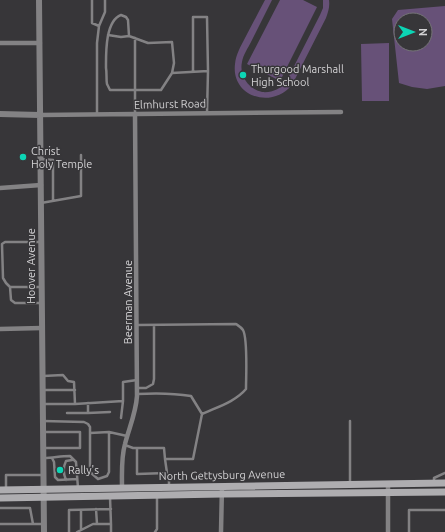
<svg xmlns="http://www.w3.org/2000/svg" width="445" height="532" font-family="Ubuntu,sans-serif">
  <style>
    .green { fill: #675178; fill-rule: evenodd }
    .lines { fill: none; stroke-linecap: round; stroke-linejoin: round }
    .service { stroke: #838284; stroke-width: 2.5 }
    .minor { stroke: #838284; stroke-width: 4.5 }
    .tertiary { stroke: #838284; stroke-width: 6 }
    .secondary { stroke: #aeadb0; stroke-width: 7 }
    .poi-dot { fill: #0cd5b5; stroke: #373639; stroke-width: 1.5 }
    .labels { text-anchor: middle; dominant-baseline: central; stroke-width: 3; stroke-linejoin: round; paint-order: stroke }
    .poi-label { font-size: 11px; fill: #d3d2d4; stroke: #373639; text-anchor: start }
    .street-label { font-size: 11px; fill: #d3d2d4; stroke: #373639 }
  </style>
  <rect width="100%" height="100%" fill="#373639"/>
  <path class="green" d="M265 0H272C265 14 258 28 251 42 248 48 243 55 242 62 239 75 248 89 262 92 272 93 280 89 286 82L320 15 323 8V0H329C330 7 328 12 326 18L292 85C271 110 231 96 235 64 236 54 241 46 245 38 252 25 258 13 265 0Z
    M280 0H303L317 7 280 81 247 64Z
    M445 6V86L427 89 412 87 399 83 392 19 398 10ZM401 20H425V44H401Z
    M389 43V101H362L361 44Z"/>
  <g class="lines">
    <path class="service" d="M92 0V23L99 26
      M121 15 126 17 128 20 129 36 148 43 172 42 174 63 172 73 161 90H110C109 88 108 86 107 84 106 79 107 73 106 68 106 54 105 21 121 15Z
      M108 35 121 37 129 36
      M172 73 208 71 207 17H193V72
      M207 113 208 71
      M97 114V43L99 26 105 12V0
      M135 114V38
      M41 159 53 160V201
      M41 203 81 196V155
      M41 242H5L2 244 3 278 6 283 10 287H41
      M10 287 11 300 15 303H41
      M137 325 236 324C239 326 241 327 243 330 248 339 246 377 246 389 235 402 217 407 202 414L193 459H165L167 473 169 480V486
      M43 376 63 375 68 381 74 382 75 404 123 401V382L137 380
      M137 388H146L153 384 154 379V325
      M43 390H75
      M137 394C155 393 173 393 191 396L202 414
      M88 403V413L110 412
      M44 404H75
      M67 413H88
      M121 418 123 401
      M43 421 84 422 88 424 90 427V472L98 479
      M350 421V484
      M44 432H80V448H44
      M90 433 109 432 127 436
      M125 445 133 448H164L165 459
      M137 448V474L167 473
      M44 458C53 458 60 456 70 456L76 462 78 488
      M52 458 54 462 55 477 58 480 77 479
      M98 479 107 476 109 472V432
      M66 480C63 473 63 467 66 461L72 460
      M434 481V478L445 473
      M6 489V475H43
      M0 508H30L33 524
      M96 509 97 524
      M81 510V530
      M0 524H43
      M69 532V510L111 509
      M77 532 93 524H111L110 497
      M111 532V524
      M155 532 157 529V497
      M409 532V510H445"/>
    <path class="minor" d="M0 43H40
      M40 115 341 112
      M0 188 41 185
      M0 329 42 328
      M122 487C122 473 121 458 125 444 129 428 136 413 137 396L135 114
      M221 532 222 486
      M388 532V484"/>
    <path class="tertiary" d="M39 0 44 532
      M0 114 40 115"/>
    <path class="secondary" d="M0 490 445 483
      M0 498 222 494 445 492"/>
  </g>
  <g class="poi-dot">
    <circle cx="243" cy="75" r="4"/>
    <circle cx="23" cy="157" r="4"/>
    <circle cx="60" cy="470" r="4"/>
  </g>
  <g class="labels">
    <g class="poi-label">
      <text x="251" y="69">Thurgood Marshall<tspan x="251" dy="13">High School</tspan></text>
      <text x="31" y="151">Christ<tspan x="31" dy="13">Holy Temple</tspan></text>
      <text x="68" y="470">Rally's</text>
    </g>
    <g class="street-label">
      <text transform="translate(170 104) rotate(-1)">Elmhurst Road</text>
      <text transform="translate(31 266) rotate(-90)">Hoover Avenue</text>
      <text transform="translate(128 302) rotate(-90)">Beerman Avenue</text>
      <text transform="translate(222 475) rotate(-1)">North Gettysburg Avenue</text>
    </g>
  </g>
  <g transform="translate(413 32) rotate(90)"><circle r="19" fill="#373639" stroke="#757477"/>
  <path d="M0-3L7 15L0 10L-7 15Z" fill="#0cd5b5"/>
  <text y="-6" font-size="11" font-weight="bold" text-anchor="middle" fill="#d3d2d4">N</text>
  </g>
</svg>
